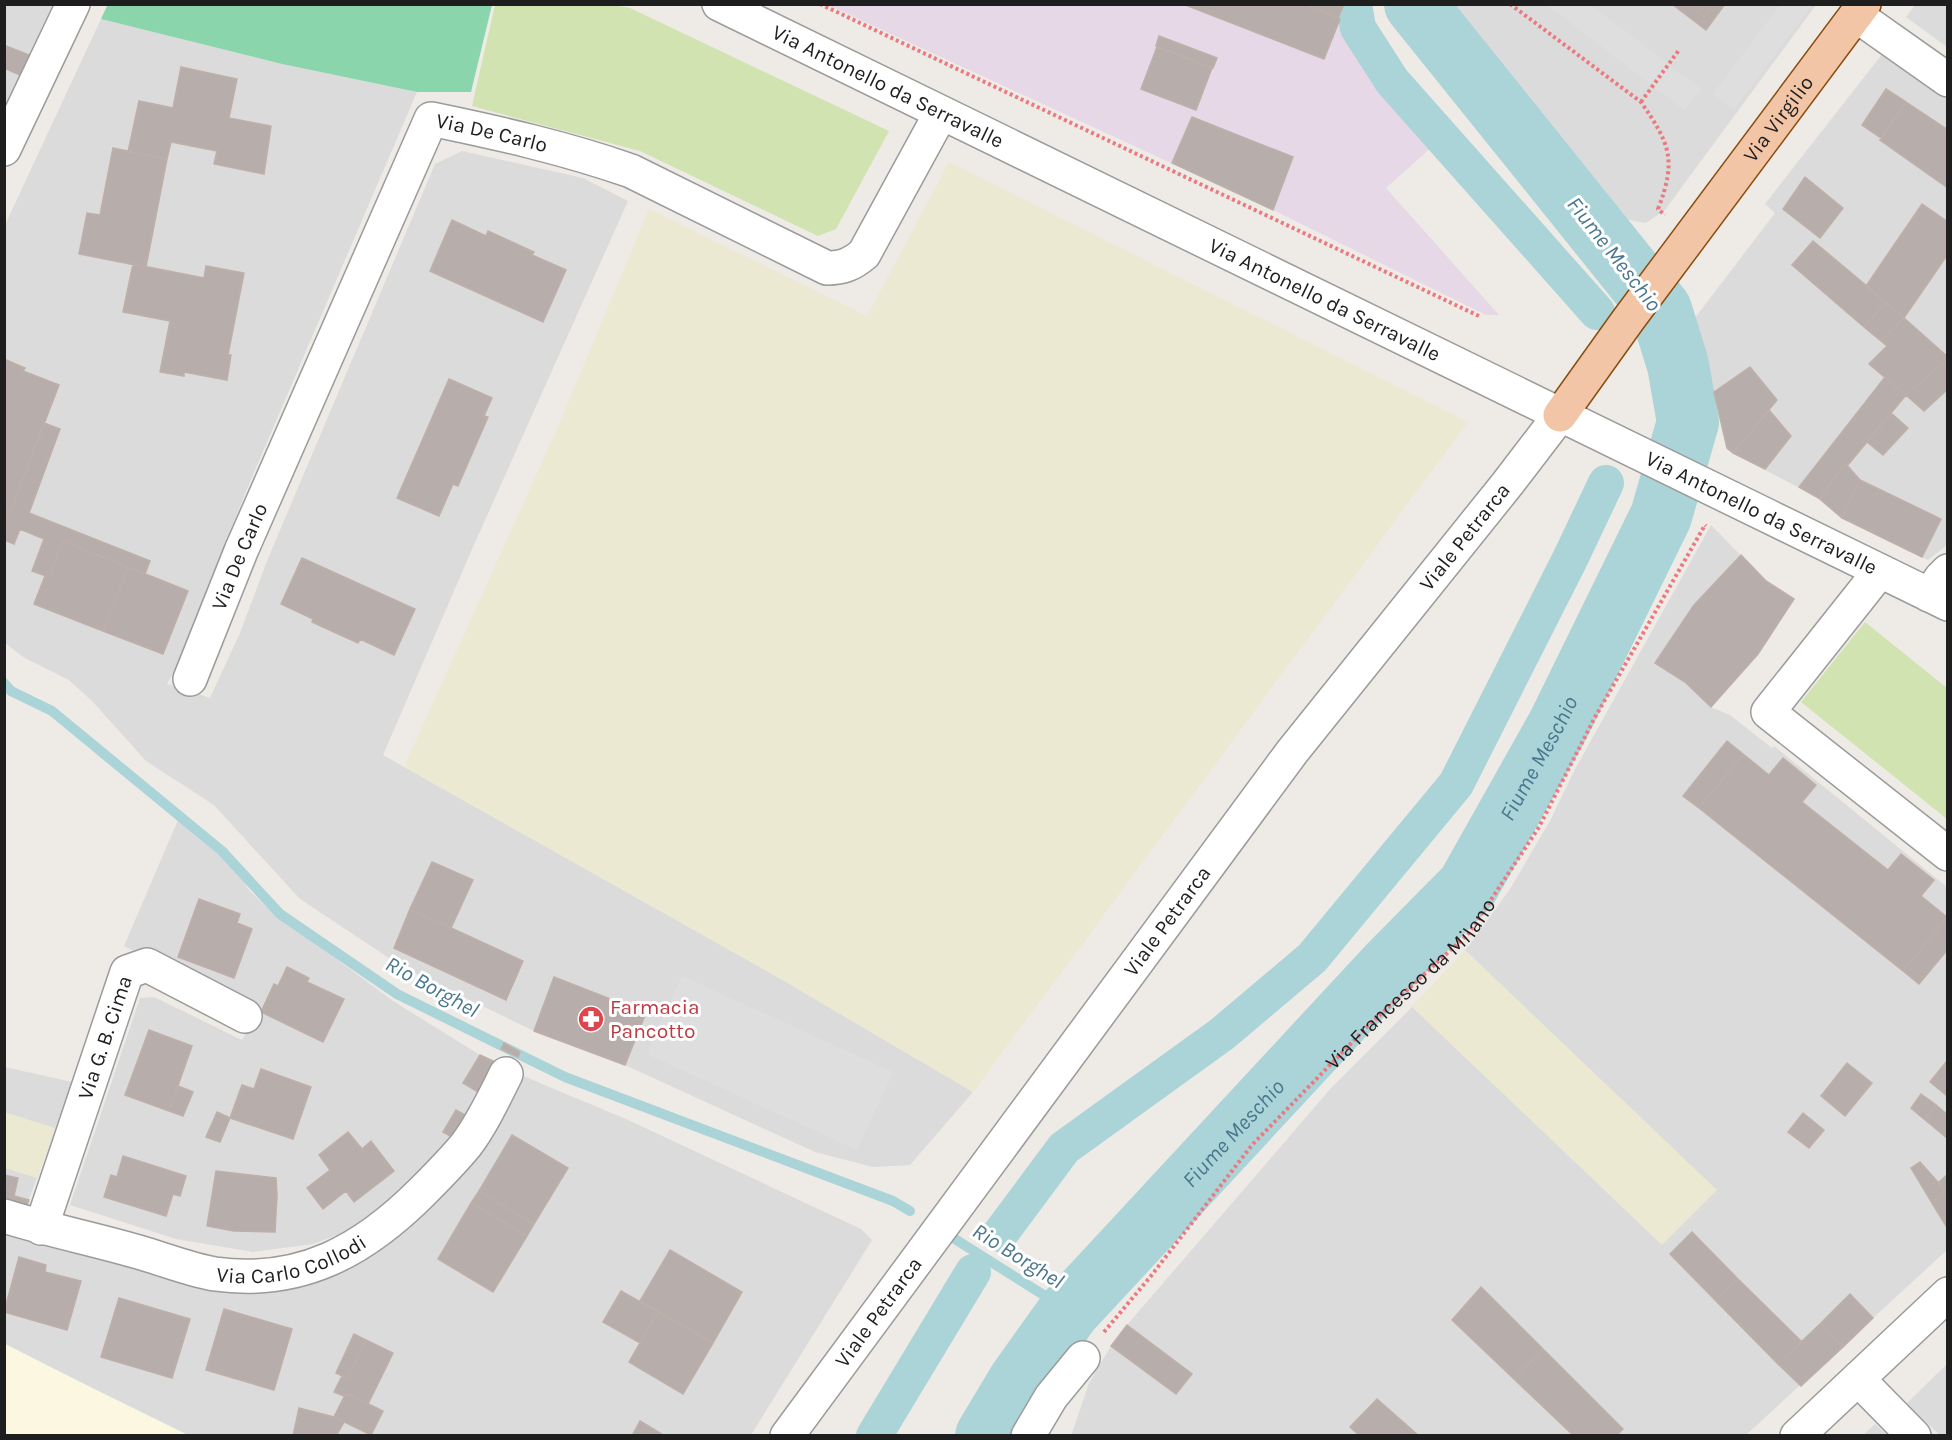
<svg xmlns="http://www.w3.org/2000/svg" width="1952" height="1440" font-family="Karla,sans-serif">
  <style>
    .residential { fill: #dcdbdb }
    .industrial { fill: #e6d8e6 }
    .education { fill: #fcf7e1 }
    .farmland { fill: #ebe9d2 }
    .grass { fill: #d1e3b0 }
    .pitch { fill: #8bd5ac }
    .parking { fill: #dedede }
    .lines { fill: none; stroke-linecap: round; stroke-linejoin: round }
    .stream { stroke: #aad4d7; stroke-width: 10 }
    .canal { stroke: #aad4d7; stroke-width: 36 }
    .river { stroke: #aad4d7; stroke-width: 62 }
    .building { fill: #b7aeab; stroke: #beafa9; stroke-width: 1.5 }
    .minor-casing { stroke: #9b9b9b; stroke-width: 36 }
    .major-casing { stroke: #894d0f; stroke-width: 36 }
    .path { stroke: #eb7980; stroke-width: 4; stroke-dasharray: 3 3; stroke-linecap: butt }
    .minor { stroke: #fff; stroke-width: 33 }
    .major { stroke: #f2c5a6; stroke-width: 33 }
    .labels { text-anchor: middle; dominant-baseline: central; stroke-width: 6; stroke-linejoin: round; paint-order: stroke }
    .street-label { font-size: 21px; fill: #1e1e1e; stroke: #fff }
    .health-label { font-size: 21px; fill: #be3a42; stroke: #fff; text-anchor: start }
    .water-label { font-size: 22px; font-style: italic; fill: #4a778e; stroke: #fff }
  </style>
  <rect width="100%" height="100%" fill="#eeeae5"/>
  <path class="residential" d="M5 5H52L5 107Z
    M1452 5H1816L1665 210 1646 223 1624 219Z
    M1915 5H1947V47L1906 17Z
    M101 19 282 64 417 92 246 491 181 658 167 684 210 698 240 633 267 561 435 164 462 151 583 178 628 201 473 547 383 755 774 975 973 1092 910 1165 873 1167 815 1152 625 1065 534 1031 404 968 300 899 214 805 146 761 93 702 69 680 23 657 5 643V225Z
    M1883 53 1947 98V545L1928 560 1842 518 1820 499 1733 453 1727 448 1714 391 1691 323 1775 213 1765 204Z
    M1711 525 1766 581 1794 599 1758 654 1711 707 1730 715 1772 748 1774 746 1947 887V1250L1746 1435 1071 1436 1089 1383 1111 1346 1127 1325 1332 1087 1437 982 1471 943 1510 889 1551 819 1574 771Z
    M181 813 199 826 235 865 248 889 265 906 393 1001 480 1055 500 1064 459 1141 361 1226 313 1244 253 1252 176 1239 70 1205 140 998 154 997 242 1040 257 1014 124 946Z
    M5 1067 72 1082 25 1210 5 1203Z
    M516 1073 626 1119 861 1229 872 1240 751 1435 188 1436 5 1344 4 1230 294 1287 361 1263 414 1220Z
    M1947 1364V1435H1940L1906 1404Z
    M1875 1424 1887 1435H1863Z"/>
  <path class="industrial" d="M828 5H1345L1352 34 1360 53 1375 77 1434 145 1386 188 1499 315H1486L1273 210Z"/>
  <path class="education" d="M5 1344 78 1381 188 1435H5Z"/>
  <path class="farmland" d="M949 162 1468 422 973 1092 774 975 404 767 557 429 649 209 867 316Z
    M1465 950 1717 1190 1662 1245 1412 1007Z
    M4 1112 55 1128 37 1178 5 1168Z"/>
  <path class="grass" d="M495 5 606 4 630 8 889 131 836 229 818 236 640 151 472 106Z
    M1865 622 1947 688V819L1801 702Z"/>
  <path class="pitch" d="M108 4H492V5L471 92H417L282 64 101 19Z"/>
  <path class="parking" d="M1547 5H1591L1701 89 1684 110Z
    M1780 5H1812L1734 109 1713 94Z
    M682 976 893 1072 857 1150 647 1054Z"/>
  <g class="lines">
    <path class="stream" d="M4 683 11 691 52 711 222 851 280 914 397 994 565 1077 893 1201 910 1211
      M947 1234 1069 1311"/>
    <path class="canal" d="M1354 4 1358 28 1392 81 1597 312
      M1000 1234 1064 1148 1222 1034 1312 958 1456 784 1570 559 1606 483
      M874 1436 973 1272"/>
    <path class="river" id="s1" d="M986 1436 1019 1381 1069 1311 1388 967 1468 886 1559 724 1661 516 1688 422 1678 365 1661 310 1415 4"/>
  </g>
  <path class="building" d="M1183 4H1303L1340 19 1324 59Z
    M1303 4H1344L1338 18Z
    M1672 4H1688L1704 17 1713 4H1725L1706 30Z
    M1688 4H1713L1704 17Z
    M1159 36 1217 58 1213 68 1156 46Z
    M6 46 29 55 20 75 4 68Z
    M1157 47 1212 68 1196 110 1141 89Z
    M181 67 237 79 229 118 271 126 264 174 214 164 217 151 171 142 167 159 128 152 139 101 173 108Z
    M1886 89 1906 102 1881 138 1862 125Z
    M1906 102 1948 130V188L1880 140Z
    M1192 117 1293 157 1273 210 1172 163Z
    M113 148 167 159 146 267 79 254 87 213 100 215Z
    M1805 177 1843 208 1820 238 1783 209Z
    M1922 204 1948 222V254L1904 318 1866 286Z
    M452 220 486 236 488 231 534 252 532 255 566 270 543 322 430 271Z
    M1813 241 1886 302 1864 327 1792 265Z
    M133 264 204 278 206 266 244 273 228 355H231L227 380 184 372V376L160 372 170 321 123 312Z
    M1886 302 1904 318 1881 341 1864 327Z
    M1904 318 1948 357V359L1906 395 1869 364 1887 346 1881 341Z
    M4 359 25 368 23 371 59 385 10 513 4 511Z
    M1948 359V389L1924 411 1906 395Z
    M1750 367 1777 400 1733 453 1727 448 1714 392Z
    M1885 377 1906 395 1847 466 1845 463 1820 499 1799 487Z
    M449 379 492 398 484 416 488 417 458 486 453 484 439 516 397 498Z
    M1769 410 1791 436 1765 469 1733 453Z
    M1891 413 1908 428 1883 455 1867 442Z
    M44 423 60 429 29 513 150 561 145 574 63 541 49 577 32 571 44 539 20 529 14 544 4 540V511L10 513Z
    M1845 463 1860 480 1842 518 1820 499Z
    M1860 480 1941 519 1922 557 1842 518Z
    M63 541 128 567 103 631 34 604 45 576 49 577Z
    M1741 555 1766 581 1794 599 1758 654 1711 707 1685 682 1655 663 1694 605Z
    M302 558 415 609 394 655 360 639 358 643 312 622 313 619 281 604Z
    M128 567 188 591 163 654 103 631Z
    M1727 741 1743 754 1699 808 1683 796Z
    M1743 754 1769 775 1783 758 1816 785 1802 802 1888 870 1901 854 1934 880 1921 896 1947 917 1903 971 1699 808Z
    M432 862 473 880 451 928 410 909Z
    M199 899 240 914 237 923 252 929 234 978 178 957Z
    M410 909 523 961 506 1000 394 948Z
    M1947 917 1948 949 1919 984 1903 971Z
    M287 967 309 978 307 982 344 999 323 1042 261 1012 274 984 278 986Z
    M554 977 646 1013 625 1065 534 1031Z
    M149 1030 192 1046 169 1111 125 1095Z
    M504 1043 520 1052 518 1057 501 1049Z
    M480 1055 500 1064 483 1095 463 1083Z
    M1946 1062 1948 1064V1093L1946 1095 1930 1082Z
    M1847 1063 1872 1083 1845 1116 1821 1096Z
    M261 1069 311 1087 293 1139 230 1118 242 1085 254 1089Z
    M178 1086 193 1092 183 1116 169 1111Z
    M1921 1094 1936 1105 1924 1119 1911 1108Z
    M471 1105 477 1109 459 1141 443 1132 456 1110 465 1115Z
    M1936 1105 1948 1115V1139L1924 1119Z
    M217 1112 230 1118 220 1142 206 1137Z
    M1803 1113 1824 1130 1809 1148 1788 1132Z
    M348 1132 362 1149 371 1141 394 1171 354 1202 346 1191 323 1209 307 1188 330 1170 319 1155Z
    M512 1135 568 1168 534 1224 479 1191Z
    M123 1156 186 1176 180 1196 173 1194 166 1216 104 1197 111 1175 117 1177Z
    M1920 1162 1945 1190 1932 1203 1911 1168Z
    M216 1171 276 1178 277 1195 275 1232 234 1231 207 1226Z
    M1948 1174V1229L1932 1203 1945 1190 1939 1182Z
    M4 1175 18 1178 14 1196 29 1200 25 1210 4 1203Z
    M479 1191 534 1224 527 1236 471 1203Z
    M471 1203 527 1236 493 1292 438 1259Z
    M1692 1232 1738 1279 1715 1300 1670 1254Z
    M670 1250 742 1292 713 1343 640 1301Z
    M19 1257 46 1265 45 1272 81 1281 67 1330 4 1312Z
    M1738 1279 1802 1342 1778 1364 1715 1300Z
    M1481 1287 1543 1349 1514 1379 1452 1320Z
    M621 1291 658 1312 640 1343 603 1322Z
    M1850 1294 1873 1318 1843 1347 1821 1323Z
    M119 1298 190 1319 172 1378 101 1357Z
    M224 1309 292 1329 274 1390 206 1370Z
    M658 1312 713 1343 683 1394 629 1362Z
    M1821 1323 1843 1347 1801 1386 1778 1364Z
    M1127 1325 1192 1374 1176 1394 1111 1346Z
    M354 1334 366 1340 348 1379 336 1373Z
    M366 1340 393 1353 368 1404 346 1393 344 1396 334 1392 342 1376 348 1379Z
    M1543 1349 1623 1429 1616 1436H1574L1514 1379Z
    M346 1393 383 1411 371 1435 334 1417Z
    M1377 1399 1419 1436H1360L1350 1427Z
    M299 1408 334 1417 344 1422 336 1436H293Z
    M640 1421 665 1436H632Z"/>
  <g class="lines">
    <g class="minor-casing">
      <g id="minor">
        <path id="s3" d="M719 4 1948 604"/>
        <path d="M1855 17 1870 25 1948 80"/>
        <path d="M4 149 73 4"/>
        <path d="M1880 571 1768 712 1948 854"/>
        <path d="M1929 595 1941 578 1948 571"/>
        <path id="s4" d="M190 679 241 551 431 119C499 133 565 148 631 171L827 268C843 268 852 264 864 254L941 113"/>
        <path id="s5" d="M4 1216C51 1231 99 1240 145 1254 169 1261 191 1270 215 1274 301 1286 364 1250 422 1192 437 1177 452 1162 466 1145 482 1124 494 1098 506 1074"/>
        <path id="s6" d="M41 1228 127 972 147 965 245 1016"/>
        <path d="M1858 1379 1914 1436"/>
        <path id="s7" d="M787 1436 1292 752 1508 483 1560 415"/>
        <path d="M1028 1436 1051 1397 1083 1358"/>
        <path d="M1797 1436 1948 1294"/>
      </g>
    </g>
    <g class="major-casing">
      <g id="major">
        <path id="s8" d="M1560 415 1628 320 1864 4"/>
      </g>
    </g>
    <g class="path">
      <path d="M820 4 1481 317"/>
      <path d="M1510 4 1641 102C1670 144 1677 160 1658 209L1665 215"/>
      <path d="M1641 102 1679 50"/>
      <path id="s2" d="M1104 1332 1151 1276 1252 1145 1367 1027 1469 933 1539 827 1594 719 1705 525 1706 526"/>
    </g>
    <use href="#minor" class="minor"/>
    <use href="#major" class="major"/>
  </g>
  <defs>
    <g id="pharmacy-disc" transform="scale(1.35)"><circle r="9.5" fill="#e0444e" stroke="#fff"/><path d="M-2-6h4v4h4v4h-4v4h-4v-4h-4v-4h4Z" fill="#fff"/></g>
  </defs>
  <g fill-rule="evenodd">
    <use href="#pharmacy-disc" x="591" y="1019"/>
  </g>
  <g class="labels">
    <g class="street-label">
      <text stroke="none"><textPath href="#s3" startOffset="188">Via Antonello da Serravalle</textPath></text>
      <text stroke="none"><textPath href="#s8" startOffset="368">Via Virgilio</textPath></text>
      <text stroke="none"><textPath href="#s4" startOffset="672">Via De Carlo</textPath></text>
      <text stroke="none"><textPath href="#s3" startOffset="674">Via Antonello da Serravalle</textPath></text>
      <text stroke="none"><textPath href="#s3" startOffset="1160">Via Antonello da Serravalle</textPath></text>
      <text stroke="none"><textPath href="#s7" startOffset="1126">Viale Petrarca</textPath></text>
      <text stroke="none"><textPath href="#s4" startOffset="132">Via De Carlo</textPath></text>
      <text stroke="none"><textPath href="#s7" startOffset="640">Viale Petrarca</textPath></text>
      <text stroke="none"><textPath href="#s2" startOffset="465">Via Francesco da Milano</textPath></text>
      <text stroke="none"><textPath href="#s6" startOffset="201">Via G. B. Cima</textPath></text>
      <text stroke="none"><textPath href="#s5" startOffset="298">Via Carlo Collodi</textPath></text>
      <text stroke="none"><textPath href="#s7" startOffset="154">Viale Petrarca</textPath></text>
    </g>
    <g class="health-label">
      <text x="610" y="1007">Farmacia<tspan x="610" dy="24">Pancotto</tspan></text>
    </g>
    <g class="water-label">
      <text transform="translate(1614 254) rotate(52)">Fiume Meschio</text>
      <text stroke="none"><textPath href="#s1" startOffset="879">Fiume Meschio</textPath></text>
      <text transform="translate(432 987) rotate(29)">Rio Borghel</text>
      <text stroke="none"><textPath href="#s1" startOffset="392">Fiume Meschio</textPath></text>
      <text transform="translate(1018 1256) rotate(32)">Rio Borghel</text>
    </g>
  </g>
  <rect width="1952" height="1440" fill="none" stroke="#1e1e1e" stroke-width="12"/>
</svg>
